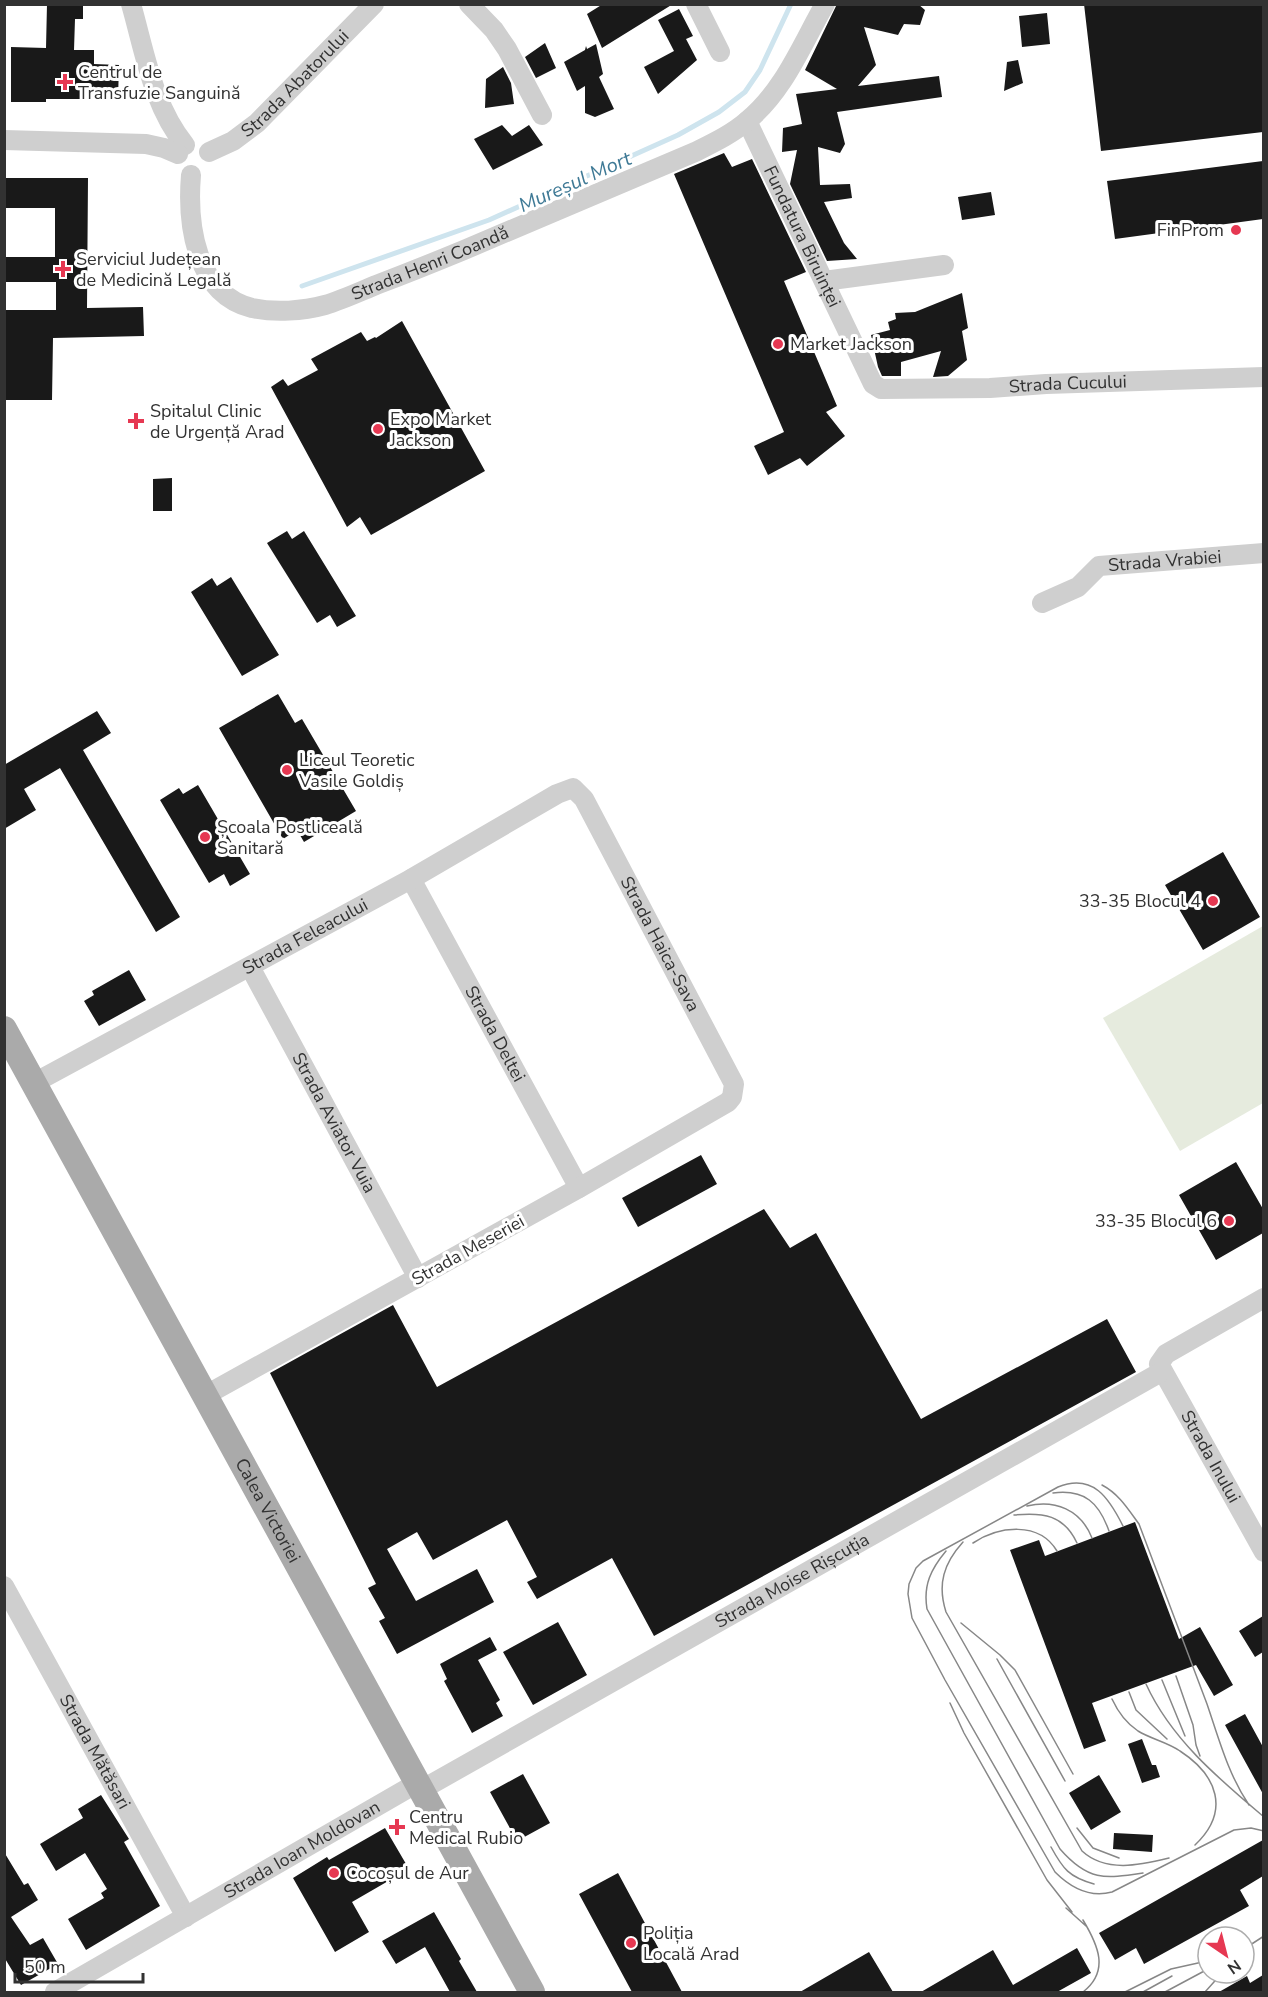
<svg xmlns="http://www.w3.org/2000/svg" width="1268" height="1997" font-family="'Nunito Sans',sans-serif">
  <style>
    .green { fill: #e6ebde }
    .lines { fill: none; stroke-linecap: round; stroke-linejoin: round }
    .stream { stroke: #cee4ee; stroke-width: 5 }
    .building { fill: #191919 }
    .minor { stroke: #cfcfcf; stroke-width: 20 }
    .major { stroke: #aaa; stroke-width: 26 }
    .tram { stroke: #878787; stroke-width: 1.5 }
    .poi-dot { fill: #e63852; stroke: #fff; stroke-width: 2 }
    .labels { text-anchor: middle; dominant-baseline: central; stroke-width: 6; stroke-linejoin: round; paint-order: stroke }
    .poi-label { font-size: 18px; fill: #323232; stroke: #fff; text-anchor: start }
    .street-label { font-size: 18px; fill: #323232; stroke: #fff }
    .water-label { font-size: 20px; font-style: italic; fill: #3f7a96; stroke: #fff }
  </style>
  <rect width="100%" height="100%" fill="#fff"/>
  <path class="green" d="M1263 926V1103L1180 1151 1103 1018Z"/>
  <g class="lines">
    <path class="stream" d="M302 286 489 220 678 135 719 112 745 92 760 70 791 4"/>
  </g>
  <path class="building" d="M47 4H83V19H75L74 50H94V64L119 65 118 99H46V102H11V47L46 48Z
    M603 4H673L602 48 587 14Z
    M837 4H918L925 10 920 25 904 24 898 35 864 27 876 65 858 86 939 76 942 97 837 112 845 144 840 153 818 147 820 185 850 184 852 198 824 202 844 243 857 259 827 261 790 184 797 150 782 152 783 128 802 124 796 94 837 89 805 70Z
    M1084 4H1263V132L1101 151Z
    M679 9 693 36 686 39 697 60 658 94 644 67 674 51 658 20Z
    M1047 13 1050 44 1022 47 1019 16Z
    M545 43 556 68 536 78 525 57Z
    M596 44 603 74 599 77 614 109 595 117 585 113V86L577 91 564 62 585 50 586 46 587 49Z
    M1018 60 1023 83 1004 91 1007 62Z
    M503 67 511 83 514 104 485 108 486 79Z
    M502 125 512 136 529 125 543 145 493 170 474 139Z
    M724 153 732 167 752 159 806 272 784 281 837 406 826 412 845 436 807 466 800 458 768 475 754 446 784 432 674 174Z
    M1263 161V219L1115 239 1107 181Z
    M4 178H88L87 308 143 307 144 336 53 338 52 400H4V310H56V282H4V257H55V208H4Z
    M991 192 995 215 962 220 958 197Z
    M962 293 968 328 962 331 967 360 948 376 933 377 941 351 901 362V376H882L878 367 871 335 890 330 888 322 896 319 895 313 915 312Z
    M402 321 485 471 371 535 360 517 347 527 271 387 283 379 288 386 318 370 311 359 361 332 367 341 375 337 376 338Z
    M172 478V511H153V479Z
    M287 531 292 539 304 531 356 616 337 627 330 615 317 623 267 543Z
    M231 577 279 655 242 676 191 592 212 578 217 586Z
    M278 694 295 723 302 719 356 811 304 842 297 830 283 839 219 728Z
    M97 711 111 733 83 750 180 917 156 932 60 768 24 789 36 810 4 829V765Z
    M198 785 250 874 230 886 224 874 209 883 160 800 179 788 183 794Z
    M1223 852 1260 917 1203 950 1165 885Z
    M129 970 146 1000 99 1026 84 1001 94 995 92 991Z
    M701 1155 717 1184 638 1227 622 1198Z
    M1236 1162 1263 1209V1233L1216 1260 1179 1195Z
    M764 1209 790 1248 816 1233 921 1419 1107 1319 1136 1372 654 1636 612 1558 537 1599 527 1582 537 1577 507 1520 433 1560 417 1532 387 1549 416 1601 477 1569 494 1602 397 1654 379 1621 385 1618 368 1588 376 1584 374 1580 270 1373 393 1305 437 1387Z
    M1135 1522 1179 1639 1200 1627 1233 1685 1214 1696 1196 1665 1092 1703 1106 1741 1084 1749 1010 1550 1039 1540 1045 1556Z
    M1263 1616V1652L1255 1657 1239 1631Z
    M558 1622 587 1675 533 1705 503 1652Z
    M490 1637 497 1650 478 1660 500 1700 496 1703 503 1716 472 1733 444 1681 447 1679 440 1664Z
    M1245 1714 1263 1747V1794L1225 1725Z
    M1142 1739 1152 1765H1156L1160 1777 1142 1783 1128 1744Z
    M523 1774 550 1823 517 1841 490 1792Z
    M1099 1775 1121 1812 1091 1830 1069 1793Z
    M101 1795 129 1839 124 1842 160 1906 86 1950 68 1919 104 1898 101 1893 107 1889 85 1853 56 1871 40 1844 83 1818 78 1809Z
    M385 1828 409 1869 352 1902 369 1932 335 1952 293 1878 327 1857 329 1860Z
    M1114 1833 1153 1835 1152 1852 1113 1849Z
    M1263 1840V1876L1240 1890 1249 1906 1144 1964 1136 1948 1115 1960 1099 1933Z
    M4 1852 24 1885 28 1883 38 1900 11 1917 30 1945 43 1938 58 1964 21 1985 4 1957Z
    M618 1873 682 1992H632L579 1894Z
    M434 1912 461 1959 459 1961 477 1992H450L425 1947 396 1964 382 1941Z
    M1077 1948 1091 1973 1057 1992H921L993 1950 1013 1985Z
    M869 1952 893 1992H800Z
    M1263 1975V1992H1219L1247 1976 1250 1983Z"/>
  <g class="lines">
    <g class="minor">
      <path d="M131 4C145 53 153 106 185 145"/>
      <path d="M469 4 494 30 507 49 542 115"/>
      <path d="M696 4 720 52"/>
      <path id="s1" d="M747 121 873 384 881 389 990 388 1046 384 1264 377"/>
      <path d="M4 140 146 144 164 148 178 154"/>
      <path id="s2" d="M209 152 233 141 257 123 374 4"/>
      <path id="s3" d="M191 175C187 223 195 294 252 308 275 313 303 311 325 305 342 300 359 292 376 285 405 274 435 262 464 250 541 217 618 185 695 152 713 143 732 134 747 121 784 91 802 44 825 4"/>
      <path d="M824 281 944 265"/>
      <path id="s4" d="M1042 603 1078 587 1099 566 1264 553"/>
      <path id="s5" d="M411 879 579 1188"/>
      <path id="s6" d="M250 967 418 1278"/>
      <path id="s7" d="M34 1083 411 879 557 794 573 788 584 799 734 1084 732 1097 728 1102 579 1188 206 1395"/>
      <path id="s8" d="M1264 1298 1166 1354 1159 1364 1264 1552"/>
      <path id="s9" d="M4 1586 186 1917"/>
      <path id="s10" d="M421 1790 1161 1372"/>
      <path id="s11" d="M55 1992 417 1783"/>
    </g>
    <path class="major" id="s12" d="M4 1029 532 1992"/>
    <path class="tram" d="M1102 1485C1119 1494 1128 1509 1139 1524 1162 1584 1184 1644 1207 1704 1219 1739 1228 1774 1249 1805
      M1053 1493C1085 1489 1099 1503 1109 1531
      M1027 1506C1055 1499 1081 1510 1092 1538
      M1014 1515C1043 1512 1064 1515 1077 1543
      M1123 1526C1109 1498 1093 1473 1058 1487L923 1561 916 1568 909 1584 908 1594 912 1618 945 1680 1055 1872C1070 1887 1090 1898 1112 1892L1234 1830 1251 1828 1264 1831
      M963 1542C944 1563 937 1584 946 1612L1082 1851C1106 1873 1140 1865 1169 1858
      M973 1543C999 1526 1039 1521 1057 1551
      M946 1551C931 1569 923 1585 927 1609L1060 1849C1088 1881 1104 1879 1143 1873
      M961 1623 1000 1655 1015 1670 1073 1774
      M997 1659 1065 1781
      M1176 1676 1193 1725 1196 1745 1200 1756
      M1162 1680 1185 1736
      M1146 1684C1171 1739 1219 1779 1264 1817
      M1129 1692 1136 1710 1167 1739
      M1112 1699C1118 1712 1126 1723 1138 1731 1151 1739 1167 1742 1180 1751 1217 1775 1231 1811 1195 1845
      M950 1703 964 1733 1047 1880 1072 1912
      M1077 1828 1093 1848 1119 1858
      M1051 1847C1063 1869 1069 1877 1094 1884
      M1066 1908 1086 1926
      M1244 1949 1264 1936
      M1083 1992C1110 1971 1098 1945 1083 1920
      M1125 1992 1171 1969 1207 1961
      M1143 1992 1172 1976
      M1165 1992 1208 1969
      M1205 1992 1222 1973"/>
  </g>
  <g class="poi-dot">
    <path d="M62 73h6v6h6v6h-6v6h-6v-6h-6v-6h6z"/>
    <circle cx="1236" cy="230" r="6"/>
    <path d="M60 260h6v6h6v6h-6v6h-6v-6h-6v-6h6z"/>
    <circle cx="778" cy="344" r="6"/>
    <path d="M133 412h6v6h6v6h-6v6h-6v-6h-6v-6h6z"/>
    <circle cx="378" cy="429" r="6"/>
    <circle cx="287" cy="770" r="6"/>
    <circle cx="205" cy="837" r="6"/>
    <circle cx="1213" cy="901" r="6"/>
    <circle cx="1229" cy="1221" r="6"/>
    <path d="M394 1818h6v6h6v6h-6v6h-6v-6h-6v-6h6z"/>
    <circle cx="334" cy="1873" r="6"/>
    <circle cx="631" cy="1943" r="6"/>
  </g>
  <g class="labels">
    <g class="poi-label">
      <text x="78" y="72">Centrul de<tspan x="78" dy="21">Transfuzie Sanguină</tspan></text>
      <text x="1224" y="230" text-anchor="end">FinProm</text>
      <text x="76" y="259">Serviciul Județean<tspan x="76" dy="21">de Medicină Legală</tspan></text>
      <text x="790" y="344">Market Jackson</text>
      <text x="150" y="411">Spitalul Clinic<tspan x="150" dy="21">de Urgență Arad</tspan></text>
      <text x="390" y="419">Expo Market<tspan x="390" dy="21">Jackson</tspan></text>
      <text x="299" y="760">Liceul Teoretic<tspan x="299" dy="21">Vasile Goldiș</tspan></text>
      <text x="217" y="827">Școala Postliceală<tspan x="217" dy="21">Sanitară</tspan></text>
      <text x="1201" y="901" text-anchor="end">33-35 Blocul 4</text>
      <text x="1217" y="1221" text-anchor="end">33-35 Blocul 6</text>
      <text x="409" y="1817">Centru<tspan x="409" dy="21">Medical Rubio</tspan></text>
      <text x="346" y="1873">Cocoșul de Aur</text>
      <text x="643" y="1933">Poliția<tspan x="643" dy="21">Locală Arad</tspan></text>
    </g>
    <g class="street-label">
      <text stroke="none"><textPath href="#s2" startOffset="111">Strada Abatorului</textPath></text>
      <text stroke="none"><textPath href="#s1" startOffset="128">Fundatura Biruinței</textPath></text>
      <text stroke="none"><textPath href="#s3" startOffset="346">Strada Henri Coandă</textPath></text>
      <text stroke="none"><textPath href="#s1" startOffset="488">Strada Cucului</textPath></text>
      <text stroke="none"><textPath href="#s4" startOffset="135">Strada Vrabiei</textPath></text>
      <text stroke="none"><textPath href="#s7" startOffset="308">Strada Feleacului</textPath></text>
      <text stroke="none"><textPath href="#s7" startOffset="794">Strada Haica-Sava</textPath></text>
      <text stroke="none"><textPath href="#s5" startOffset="176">Strada Deltei</textPath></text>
      <text stroke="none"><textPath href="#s6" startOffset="177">Strada Aviator Vuia</textPath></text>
      <text transform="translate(468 1250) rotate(-29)">Strada Meseriei</text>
      <text stroke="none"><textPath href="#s8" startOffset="231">Strada Inului</textPath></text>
      <text stroke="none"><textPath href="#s12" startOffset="549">Calea Victoriei</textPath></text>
      <text stroke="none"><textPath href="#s10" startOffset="426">Strada Moise Rișcuția</textPath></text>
      <text stroke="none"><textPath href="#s9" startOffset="189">Strada Mătăsari</textPath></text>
      <text stroke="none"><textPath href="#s11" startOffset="285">Strada Ioan Moldovan</textPath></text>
    </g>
    <g class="water-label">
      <text transform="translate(575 182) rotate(-24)">Mureșul Mort</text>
    </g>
  </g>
  <rect width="1268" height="1997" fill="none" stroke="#323232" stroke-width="12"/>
  <g transform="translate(1226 1955) rotate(145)"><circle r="28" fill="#ffffff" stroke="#adadad" stroke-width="1.5"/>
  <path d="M0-4.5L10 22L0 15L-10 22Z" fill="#e63852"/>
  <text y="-9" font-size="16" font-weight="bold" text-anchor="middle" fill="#323232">N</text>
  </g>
  <path d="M15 1973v9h128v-9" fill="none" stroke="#323232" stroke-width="3"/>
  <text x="24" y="1973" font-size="18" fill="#323232" stroke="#ffffff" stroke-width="4.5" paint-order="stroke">50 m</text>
</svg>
